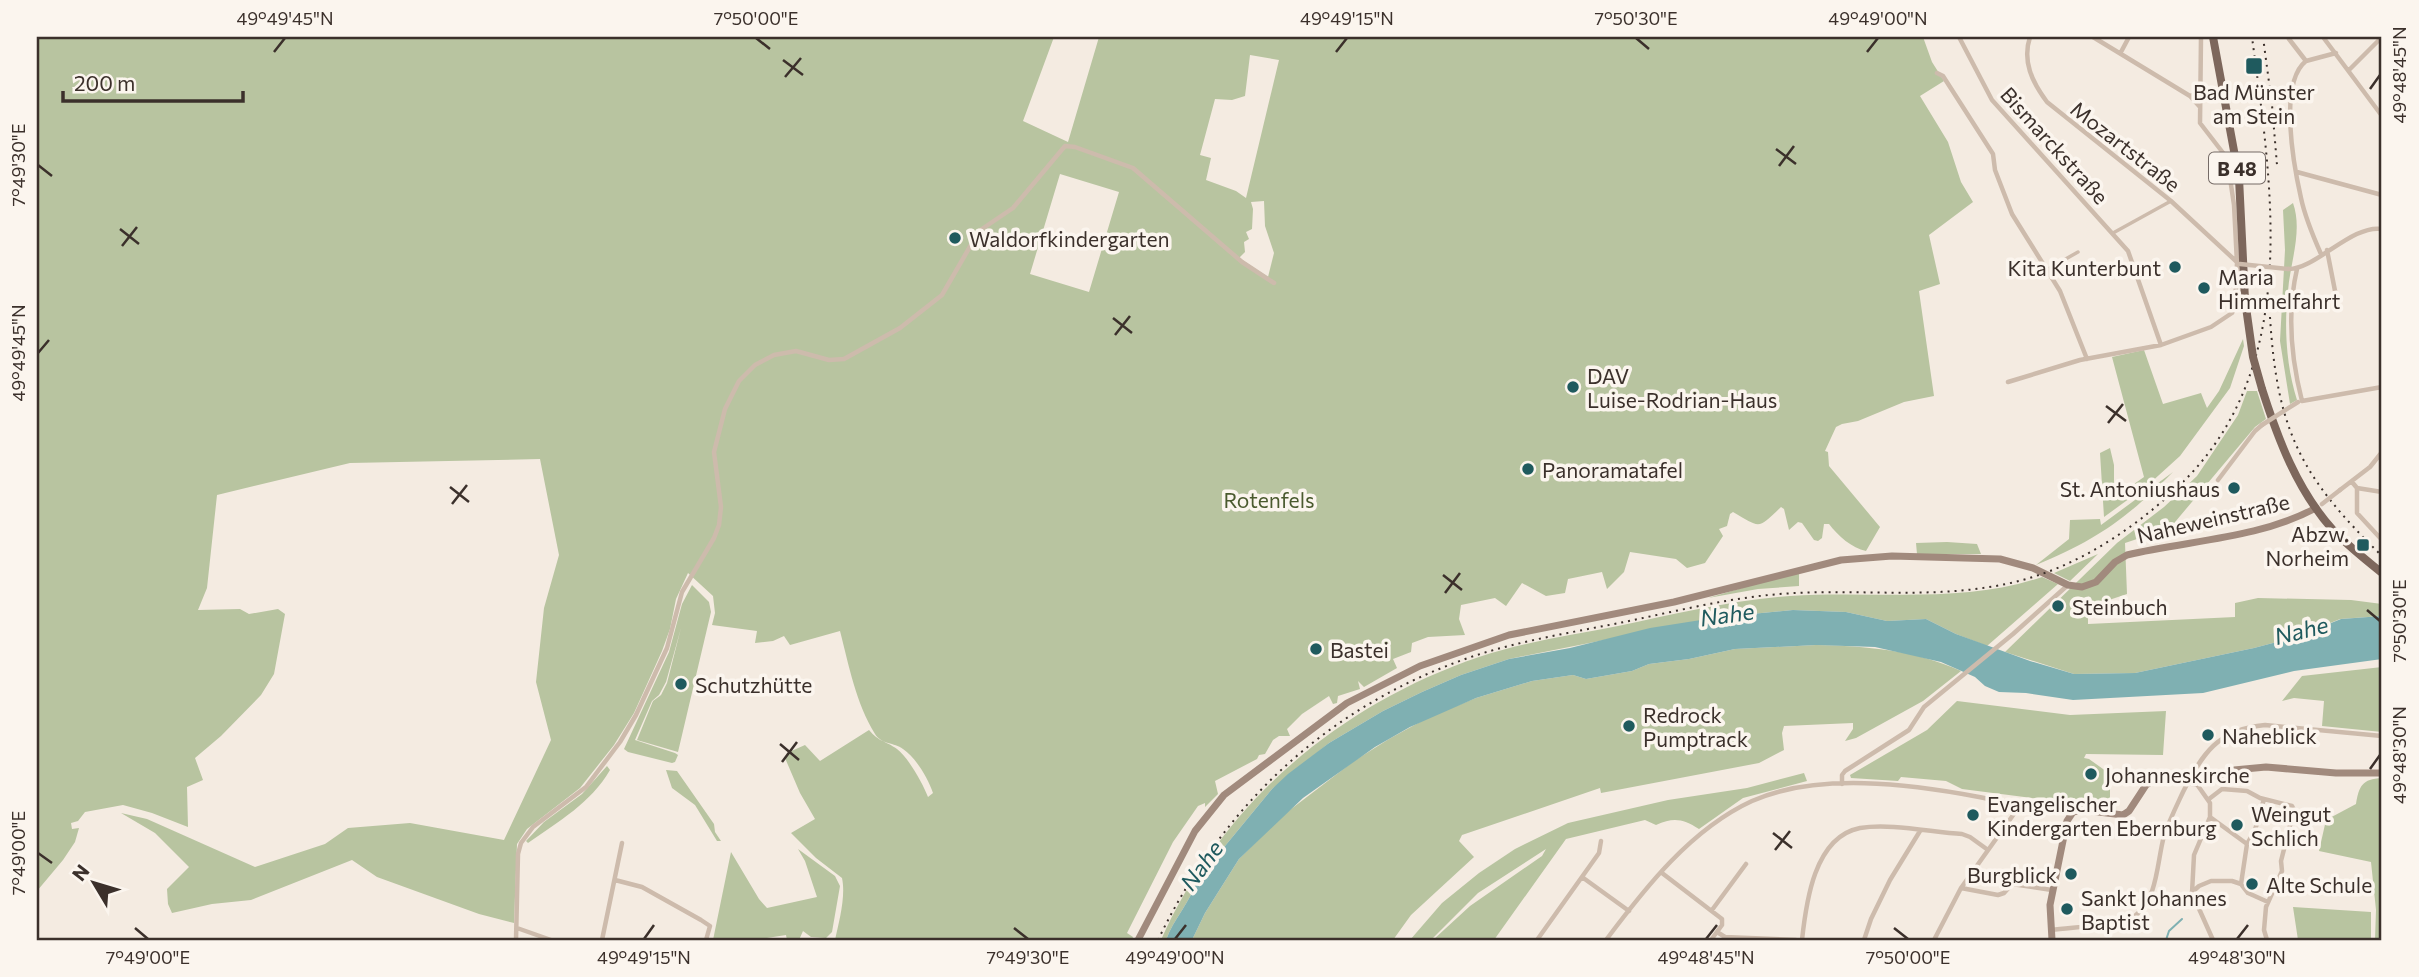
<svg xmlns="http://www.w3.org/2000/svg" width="2419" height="977" font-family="Commissioner,sans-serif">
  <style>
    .green { fill: #b8c4a0; fill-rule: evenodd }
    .water { fill: #7fb0b2 }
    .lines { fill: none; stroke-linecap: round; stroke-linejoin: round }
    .stream { stroke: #7fb0b2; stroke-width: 2 }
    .pedestrian { stroke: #cdbbac; stroke-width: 3.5 }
    .minor { stroke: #cdbbac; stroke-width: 4.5 }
    .secondary { stroke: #a18a7d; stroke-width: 7 }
    .primary { stroke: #7d675c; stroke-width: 8 }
    .rail { stroke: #3b302b; stroke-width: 2; stroke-dasharray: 2 5; stroke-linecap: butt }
    .minor-bridge { stroke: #cdbbac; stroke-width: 4.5 }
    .primary-bridge { stroke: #7d675c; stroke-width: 8 }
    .ticks { fill: none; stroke: #3b302b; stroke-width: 2.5 }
    .poi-dot { fill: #1f5a5e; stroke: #fbf5ee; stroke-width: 2.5 }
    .labels { text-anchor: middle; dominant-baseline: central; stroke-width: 7; stroke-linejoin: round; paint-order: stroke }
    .shield { fill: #fbf5ee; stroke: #756b66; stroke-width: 2 }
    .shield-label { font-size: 19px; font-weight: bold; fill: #3b302b }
    .poi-label { font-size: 21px; fill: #3b302b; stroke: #fbf5ee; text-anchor: start }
    .street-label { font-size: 21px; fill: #3b302b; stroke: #fbf5ee }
    .park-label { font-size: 21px; fill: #4a5a2e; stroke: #fbf5ee }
    .water-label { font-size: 23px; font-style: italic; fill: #1f5a5e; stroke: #fbf5ee }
    .neatline { fill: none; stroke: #3b302b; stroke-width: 2.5 }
    .ticks-label { font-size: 18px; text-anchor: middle; fill: #3b302b }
  </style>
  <rect width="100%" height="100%" fill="#f4ebe1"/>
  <path class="green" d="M37 37H1054L1023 121 1068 142 1099 37H1923L1932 62 1944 81 1920 96 1948 142 1961 182 1973 202 1929 235 1940 284 1919 291 1934 396 1904 402 1858 421 1842 424 1836 427 1825 451 1828 452 1829 466 1880 527 1866 551C1852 548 1838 536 1829 524H1824L1822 538 1818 541 1814 540 1802 523 1798 522 1789 530 1784 509 1781 507C1757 530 1761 528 1733 512L1730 514 1727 526 1719 529 1723 536 1705 563 1687 568 1676 559 1630 552 1624 572 1607 589 1602 572 1568 579 1565 593 1546 596 1522 583 1506 606 1495 598 1461 605 1459 619 1465 635 1428 637 1412 643 1411 652 1393 659 1397 668 1364 687 1358 681 1360 689 1338 696 1337 703 1333 704 1329 696 1302 714 1287 729 1290 736H1279L1273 740 1265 754 1259 755 1257 759 1215 781 1218 794 1205 807V803L1198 806 1173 842 1127 933 1133 937 1132 940H835C839 922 846 896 842 878L816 858 791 833 815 819 800 793 785 758 787 753 805 745 820 761 869 730C879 742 886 741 897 749 908 757 923 784 928 797L933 793C928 778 916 758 903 749 894 742 882 745 875 734 856 703 849 666 840 631L790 645 784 636 773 641 755 643 757 631 712 625 715 613 713 596 688 573 676 599 670 629 662 651 634 713 614 745 580 788 527 829 517 844 514 923 479 914 377 877 352 860 251 900 212 904 172 913 168 904 167 889 189 867 155 833 121 813 147 819 255 867 325 844 348 828 410 823 504 840 551 740 536 682 544 608 559 555 540 459 350 463 217 495 207 588 198 610 240 609 249 614 278 609 285 614 274 674 261 695 221 736 195 758 203 780 187 787 188 827 152 813 123 805 85 812 78 821 71 823 72 829 79 828 75 842 63 860 37 891ZM1250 55 1279 60 1246 198 1236 191 1206 180 1211 158 1200 155 1215 99 1232 100 1245 96ZM1060 174 1119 192 1089 292 1030 274ZM1264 201 1265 226 1274 253 1268 277 1239 258 1245 252 1244 242 1249 239 1246 232 1252 229 1253 209 1251 202Z
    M2293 203C2303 231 2290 263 2288 291 2284 327 2286 365 2297 400L2290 404 2280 341 2285 250 2283 210Z
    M2243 339 2244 346 2230 388 2180 456 2148 485 2104 517 2100 453 2110 448 2114 465V498L2144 477 2112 357 2144 350 2163 404 2201 393 2207 408 2219 391Z
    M2247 391H2257L2266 419 2255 427 2170 528 2125 543 2127 594 2088 607V624L2235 617V603L2258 598 2351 600 2382 604V616L2340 619 2299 636 2254 648 2135 673 2074 674 2005 652 2117 543 2164 507 2197 476 2238 415Z
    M2173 472C2127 518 2097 540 2036 565L2069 539 2070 520 2100 519 2101 525Z
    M1947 542 1977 544 1981 554H1917L1916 543Z
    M2098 554 2070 581 2054 573Z
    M1799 571V586L1758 589 1708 598Z
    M2042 577 2058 584 1987 646 1956 634 1926 619 1887 621 1846 612 1793 610 1720 617 1509 659 1461 675 1422 692 1383 711 1329 743 1272 789 1197 880C1190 903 1174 918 1166 940H1161C1222 804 1338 705 1479 657 1524 642 1572 635 1618 626 1675 614 1732 600 1790 596 1874 590 1961 605 2042 577Z
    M692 585 709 602 711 612 678 752 637 740 653 701 661 695 667 683 681 628 666 682 659 695 652 701 635 740 675 753 678 755 675 762 672 763 628 752 624 749 669 652 682 604Z
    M1816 645C1866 646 1915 650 1961 671L1923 701 1856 738 1845 741 1853 729V723L1784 726 1782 733 1784 750 1759 763 1601 793 1600 788 1462 835 1459 841 1474 857 1411 915 1393 940H1192L1205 913 1239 859 1282 816 1354 761 1389 739 1429 717 1476 698 1532 681 1573 675 1586 679 1632 671 1649 664 1689 659 1735 649Z
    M2382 667V732L2322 726 2324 701 2294 698 2282 701 2302 676Z
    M1957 701 2070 715 2166 711 2163 755 2086 754 2084 758 2089 759 2110 774V808L1962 789 1946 781 1901 777 1898 781 1851 778 1850 775 1927 730Z
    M607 766 610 770C591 803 559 821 528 843L526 841 544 822 582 794Z
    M666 770 677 771 714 824 715 832 721 841H717L695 805 672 788Z
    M1804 773 1807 781 1743 798 1699 829C1683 819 1674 817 1656 825L1645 820 1566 839 1494 940H1433L1470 906 1542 856 1546 849 1478 893 1431 940H1410L1442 903 1479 873 1515 849 1568 823 1668 800 1747 788Z
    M2382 778V940H2375L2376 910 2371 862 2319 851 2326 820 2356 804C2359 786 2362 779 2382 778Z
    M798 849 835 876 840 886 832 932 826 938 811 937 803 931 799 940H787L786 935 753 940H713L731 852 759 899 767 908 817 897 805 861Z
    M2293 907 2371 912V940H2298Z"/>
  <path class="water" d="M1793 610 1846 612 1887 621 1926 619 1956 634 2030 661 2074 674 2135 673 2254 648 2299 636 2341 619 2382 616V659L2294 671 2203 693 2073 700 2026 693 1999 692 1985 686 1975 677 1941 662 1875 647 1816 645 1735 649 1689 659 1649 664 1632 671 1586 679 1573 675 1532 681 1476 698 1410 727 1375 747 1303 798 1239 859 1205 913 1192 940H1166C1174 918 1190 903 1197 880L1272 789 1288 774 1329 743 1383 711 1422 692 1461 675 1509 659 1570 648 1650 628 1720 617Z"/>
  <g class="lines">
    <path class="stream" d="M2166 940 2169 931 2182 919"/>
    <path class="pedestrian" d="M2113 233 2171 201
      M2048 269 2078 252"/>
    <path class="minor" d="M1959 37 1992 100 2128 251 2161 345
      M2030 37C2022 61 2032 82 2047 102L2171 201 2238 263
      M2093 37 2190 96
      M2323 37 2382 116
      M2289 39 2306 61
      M2121 52 2129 37
      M2306 61C2278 83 2294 167 2301 198 2305 217 2313 236 2321 254
      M2306 61 2336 53
      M2349 70 2382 37
      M1937 73 1943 76 1993 154 1995 170 2012 214 2060 291 2087 359
      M2200 107 2190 96 2202 92
      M2297 172 2382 195
      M2382 232V249
      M2327 250 2337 301
      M2288 269C2315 270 2352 224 2382 229
      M2297 269C2287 312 2291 358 2302 401
      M2008 382 2080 360 2161 345 2211 327 2232 313 2235 306 2237 263 2234 205 2227 158 2200 123 2201 37
      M2302 401 2382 387
      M2218 480 2255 431 2262 425
      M2352 482 2357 488V513L2382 540
      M2357 488 2382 492
      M2340 490 2370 467 2382 452
      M2196 783 2210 803V817L2194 855 2192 893 2213 940
      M1842 784V775L1845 771 1909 730 1924 707 2013 634 2068 585
      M2209 799 2222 789 2247 791 2260 798 2292 806 2294 810 2281 861 2282 871 2266 907 2264 930 2267 940
      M2210 817 2247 844 2241 884
      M2247 844 2255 830 2264 799
      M1662 873 1722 919V925L1711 940
      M1582 877 1629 911
      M615 880 642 887 701 920 710 926 706 940
      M1961 888 1998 895 2004 893 2012 884 2052 890
      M2148 900 2189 895 2199 886 2211 881H2232L2241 884 2248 893 2268 902
      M1712 910 1746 864
      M517 928 551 940
      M2052 930C2071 927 2122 926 2136 915 2158 898 2157 861 2164 836 2169 821 2176 807 2183 792 2202 754 2218 729 2265 725L2382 736
      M1717 932 1725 937 1796 940
      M516 940 518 854 521 843 533 827 586 787 620 742 636 715 667 648 682 592 714 538 719 525 721 507 714 452 725 409 739 381 755 365 774 355 796 351 829 360 844 359 900 328 942 295 979 231 1013 208 1065 146 1075 147 1133 168 1242 262 1274 283
      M602 940 622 843
      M1537 940 1599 853 1601 841
      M1606 940C1645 888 1691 829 1752 801 1817 772 1911 784 1979 797 1989 799 2000 802 2010 803 2030 806 2056 799 2073 812
      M1802 940C1806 903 1814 837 1860 828 1890 823 1931 832 1962 834L1970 837 1988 850
      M1864 940 1871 919 1890 880 1920 831
      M1934 940 1961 888 2021 804"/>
    <path class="secondary" d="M1138 940 1195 831 1224 795 1347 703 1420 666 1509 635 1674 602 1841 560 1892 556 2000 559 2033 568 2068 585 2082 587 2096 582 2115 562 2127 555C2190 540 2258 539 2316 508
      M2052 940 2050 905 2067 821 2073 812 2082 810 2123 815 2129 811 2146 785 2157 779 2196 783 2234 770 2266 767 2336 773H2382"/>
    <path class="primary" d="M2213 37 2239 178 2245 300
      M2262 389C2278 439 2297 490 2333 530 2348 546 2365 559 2382 573"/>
    <path class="rail" d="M2263 37 2272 105 2277 165
      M2270 317C2277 431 2301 477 2382 556
      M1158 940C1224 803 1331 703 1477 655 1521 641 1568 633 1614 624 1665 614 1717 600 1769 595 1846 587 1925 600 2001 585 2054 575 2100 550 2142 518 2170 496 2197 471 2217 441 2296 325 2269 167 2252 37"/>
    <path class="minor-bridge" d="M2240 264 2288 269
      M2262 425 2298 402
      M2322 504 2340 490"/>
    <path class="primary-bridge" d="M2245 300 2253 357 2262 389"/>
  </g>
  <path class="ticks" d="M756 38 770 49M1636 38 1649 49M274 52 285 38M1336 52 1347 38M1867 52 1878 38M783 60 803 75M785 77 801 58M2370 89 2380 75M1776 149 1796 164M38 165 52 176M1779 166 1794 146M120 229 139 244M122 246 137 227M1113 318 1132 333M1115 335 1130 316M38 353 49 340M2106 406 2126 421M2108 423 2123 404M450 487 469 502M452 504 467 485M1443 575 1462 590M1445 593 1460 573M2367 610 2380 621M780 744 799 760M782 762 797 742M2370 769 2380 755M1773 833 1792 848M1775 850 1790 831M38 853 52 863M135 928 148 939M1014 928 1028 939M1894 928 1908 939M644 939 654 925M1175 939 1186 925M1706 939 1717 925M2237 939 2248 925"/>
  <g class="poi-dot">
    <rect x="2245" y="57" width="18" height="18" rx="3.5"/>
    <circle cx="955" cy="238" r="7"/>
    <circle cx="2175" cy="267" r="7"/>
    <circle cx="2204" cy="288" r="7"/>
    <circle cx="1573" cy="387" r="7"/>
    <circle cx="1528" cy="469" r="7"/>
    <circle cx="2234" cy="488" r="7"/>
    <rect x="2356" y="538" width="14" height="14" rx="3.5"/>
    <circle cx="2058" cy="606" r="7"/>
    <circle cx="1316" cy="649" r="7"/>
    <circle cx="681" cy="684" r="7"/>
    <circle cx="1629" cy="726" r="7"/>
    <circle cx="2208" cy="735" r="7"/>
    <circle cx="2091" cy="774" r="7"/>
    <circle cx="1973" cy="815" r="7"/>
    <circle cx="2237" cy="825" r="7"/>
    <circle cx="2071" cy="874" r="7"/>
    <circle cx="2252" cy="884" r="7"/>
    <circle cx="2067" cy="909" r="7"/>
  </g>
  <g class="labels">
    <rect class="shield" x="2209" y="152.5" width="56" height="31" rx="5"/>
    <g class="shield-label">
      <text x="2237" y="168">B 48</text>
    </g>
    <g class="poi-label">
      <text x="2254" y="91" text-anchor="middle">Bad Münster<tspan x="2254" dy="24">am Stein</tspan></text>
      <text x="969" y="238">Waldorfkindergarten</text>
      <text x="2161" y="267" text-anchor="end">Kita Kunterbunt</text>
      <text x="2218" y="276">Maria<tspan x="2218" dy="24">Himmelfahrt</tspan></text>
      <text x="1587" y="375">DAV<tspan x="1587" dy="24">Luise-Rodrian-Haus</tspan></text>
      <text x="1542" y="469">Panoramatafel</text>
      <text x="2220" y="488" text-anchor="end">St. Antoniushaus</text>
      <text x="2349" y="533" text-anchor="end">Abzw.<tspan x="2349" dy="24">Norheim</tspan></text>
      <text x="2072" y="606">Steinbuch</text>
      <text x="1330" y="649">Bastei</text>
      <text x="695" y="684">Schutzhütte</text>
      <text x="1643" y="714">Redrock<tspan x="1643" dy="24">Pumptrack</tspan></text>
      <text x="2222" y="735">Naheblick</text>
      <text x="2105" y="774">Johanneskirche</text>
      <text x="1987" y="803">Evangelischer<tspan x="1987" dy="24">Kindergarten Ebernburg</tspan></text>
      <text x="2251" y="813">Weingut<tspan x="2251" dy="24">Schlich</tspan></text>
      <text x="2057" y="874" text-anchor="end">Burgblick</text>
      <text x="2266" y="884">Alte Schule</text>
      <text x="2081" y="897">Sankt Johannes<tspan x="2081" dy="24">Baptist</tspan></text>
    </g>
    <g class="street-label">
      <text transform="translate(2055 145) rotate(48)">Bismarckstraße</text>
      <text transform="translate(2126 146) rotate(38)">Mozartstraße</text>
      <text transform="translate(2213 518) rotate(-13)">Naheweinstraße</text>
    </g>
    <g class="park-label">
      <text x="1269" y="499">Rotenfels</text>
    </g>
    <g class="water-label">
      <text transform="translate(1727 614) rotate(-8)">Nahe</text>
      <text transform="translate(2301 630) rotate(-14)">Nahe</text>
      <text transform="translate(1201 865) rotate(-54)">Nahe</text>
    </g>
  </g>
  <rect width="2419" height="977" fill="none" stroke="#fbf5ee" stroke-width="77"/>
  <g transform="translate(94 883) rotate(308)" stroke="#fbf5ee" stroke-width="5" paint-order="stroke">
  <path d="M0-5L12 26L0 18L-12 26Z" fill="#3b302b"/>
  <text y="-10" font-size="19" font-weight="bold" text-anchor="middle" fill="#3b302b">N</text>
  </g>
  <path d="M63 91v10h180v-10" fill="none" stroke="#3b302b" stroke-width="3.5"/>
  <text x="74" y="91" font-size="21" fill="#3b302b" stroke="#fbf5ee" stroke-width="5" paint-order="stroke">200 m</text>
  <rect x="38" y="38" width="2342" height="901" class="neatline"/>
  <g class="ticks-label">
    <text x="285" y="25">49°49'45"N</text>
    <text x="756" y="25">7°50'00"E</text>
    <text x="1347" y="25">49°49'15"N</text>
    <text x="1636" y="25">7°50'30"E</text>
    <text x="1878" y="25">49°49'00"N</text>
    <text transform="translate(2400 75) rotate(-90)" y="6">49°48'45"N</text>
    <text transform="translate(19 165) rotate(-90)" y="6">7°49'30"E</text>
    <text transform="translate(19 353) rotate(-90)" y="6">49°49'45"N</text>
    <text transform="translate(2400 621) rotate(-90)" y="6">7°50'30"E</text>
    <text transform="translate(2400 755) rotate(-90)" y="6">49°48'30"N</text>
    <text transform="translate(19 853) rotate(-90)" y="6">7°49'00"E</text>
    <text x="148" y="964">7°49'00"E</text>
    <text x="644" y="964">49°49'15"N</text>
    <text x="1028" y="964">7°49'30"E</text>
    <text x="1175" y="964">49°49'00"N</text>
    <text x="1706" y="964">49°48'45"N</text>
    <text x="1908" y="964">7°50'00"E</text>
    <text x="2237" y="964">49°48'30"N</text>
  </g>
</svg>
